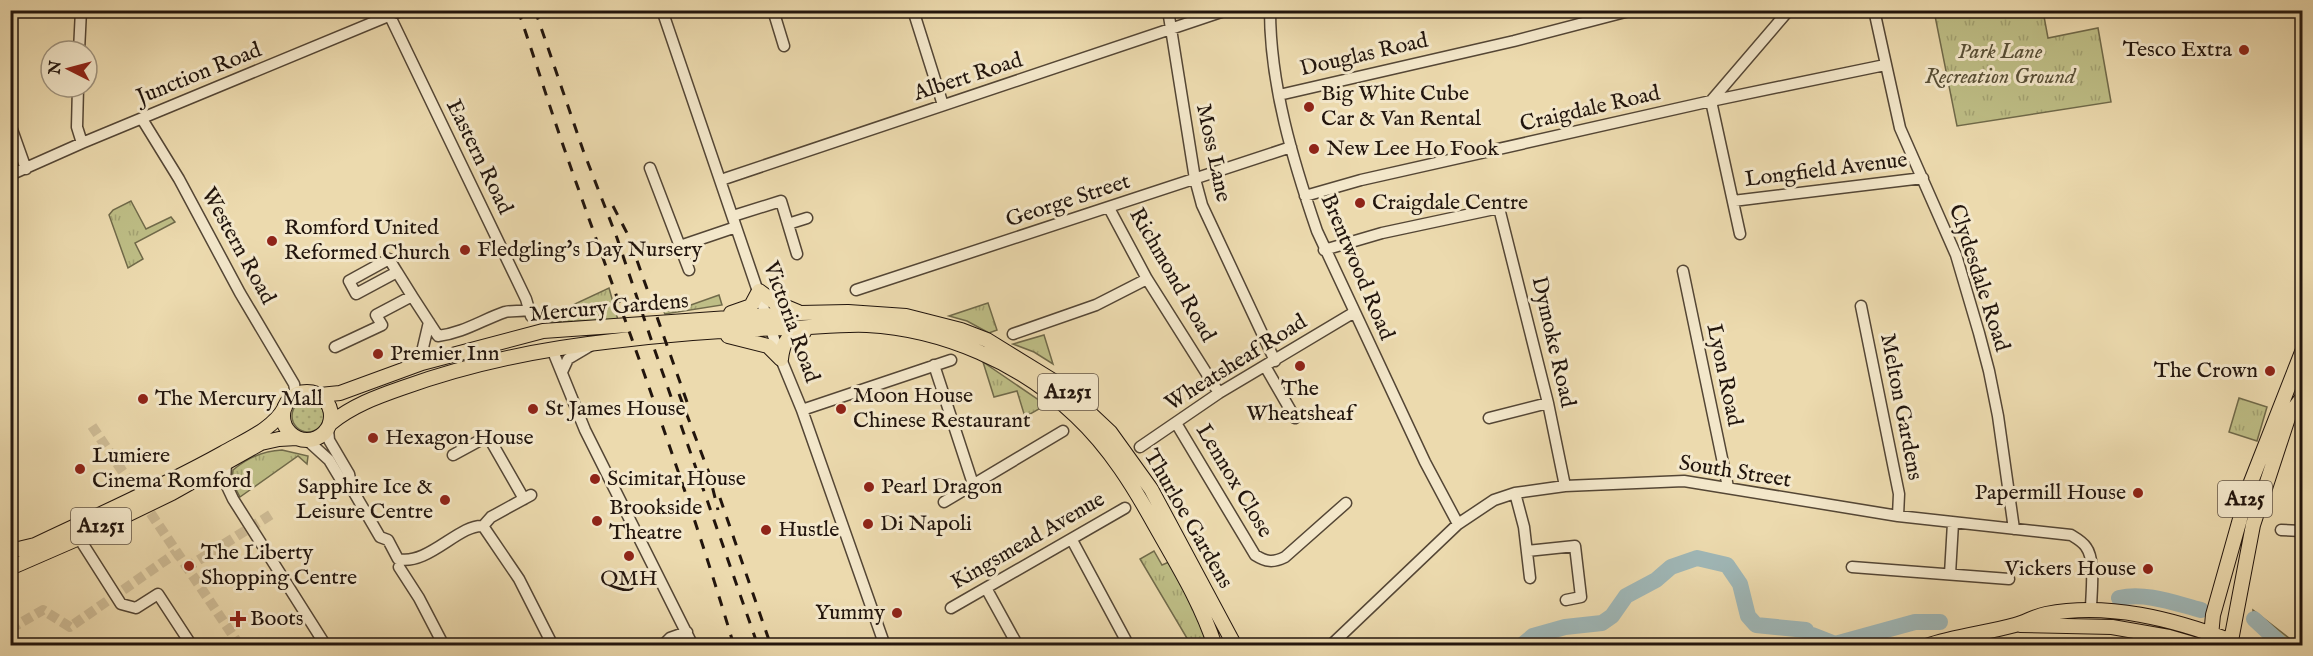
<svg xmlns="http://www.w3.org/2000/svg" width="2313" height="656" font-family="'IM FELL English',serif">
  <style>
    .grass { fill: url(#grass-tufts); stroke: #706a4a; stroke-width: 1.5 }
    .garden { fill: url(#garden-dots); stroke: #706a4a; stroke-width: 1.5 }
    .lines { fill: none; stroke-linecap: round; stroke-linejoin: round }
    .river { stroke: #9fb7b7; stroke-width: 16 }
    .minor-tunnel { stroke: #cebc96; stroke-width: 10; stroke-dasharray: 10 5; stroke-linecap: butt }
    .minor-casing { stroke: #544635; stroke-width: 13 }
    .major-casing { stroke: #22150d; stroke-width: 16 }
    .minor { stroke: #f3e7ca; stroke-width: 10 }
    .major { stroke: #ecdaae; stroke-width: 14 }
    .rail { stroke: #22150d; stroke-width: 3; stroke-dasharray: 10 10; stroke-linecap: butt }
    .poi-dot { fill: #8f2418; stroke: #f3e7ca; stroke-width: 2 }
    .labels { text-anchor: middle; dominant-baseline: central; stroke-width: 6; stroke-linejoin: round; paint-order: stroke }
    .shield { fill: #f3e7ca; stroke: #615446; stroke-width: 1.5 }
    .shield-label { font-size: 21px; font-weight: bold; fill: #22150d }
    .poi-label { font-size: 22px; fill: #22150d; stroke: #f3e7ca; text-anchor: start }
    .park-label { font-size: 22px; font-style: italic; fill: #595037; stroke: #f3e7ca }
    .street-label { font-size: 22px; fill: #22150d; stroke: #f3e7ca }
  </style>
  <defs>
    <pattern id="grass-tufts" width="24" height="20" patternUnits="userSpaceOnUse" patternTransform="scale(1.5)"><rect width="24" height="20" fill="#bebe86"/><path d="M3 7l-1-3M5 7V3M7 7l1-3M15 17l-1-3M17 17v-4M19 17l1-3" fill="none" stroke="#a3a272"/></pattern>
    <pattern id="garden-dots" width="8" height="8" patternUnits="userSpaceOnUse" patternTransform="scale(1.5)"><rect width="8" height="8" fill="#bebe86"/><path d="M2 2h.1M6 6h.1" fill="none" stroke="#a3a272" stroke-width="1.8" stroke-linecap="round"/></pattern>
  </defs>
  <rect width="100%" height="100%" fill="#ecdaae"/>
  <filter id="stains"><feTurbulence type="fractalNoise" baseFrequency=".00333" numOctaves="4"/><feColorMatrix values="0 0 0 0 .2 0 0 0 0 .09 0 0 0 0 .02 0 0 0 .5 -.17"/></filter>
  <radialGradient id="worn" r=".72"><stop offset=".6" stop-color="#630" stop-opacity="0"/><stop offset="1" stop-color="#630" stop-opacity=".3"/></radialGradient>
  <path class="grass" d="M1934 11H2043L2048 38 2098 28 2111 102 1957 126Z
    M131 201 146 229 171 217 175 222 135 243 143 259 128 268 109 215 113 210Z
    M609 288 618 320 550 322 547 317Z
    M719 295 722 305 665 314 663 310 674 311Z
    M988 303 997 330 989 333 967 321 949 316Z
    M1044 335 1053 364 1034 352 1013 344Z
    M983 362 1046 405 1025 417 1017 391 994 397Z
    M2239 398 2267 407 2257 441 2229 432Z
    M282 450 308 456 307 464 298 456 240 497 232 482 233 470C248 457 263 451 282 450Z
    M1154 551 1162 565 1169 562 1199 615 1210 645H1191L1140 559Z
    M2253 610 2298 645H2288L2253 615Z"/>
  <path class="garden" d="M292 416a16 16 0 1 1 32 0a16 16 0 1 1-32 0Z"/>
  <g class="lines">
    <path class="river" d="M2119 598C2146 592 2174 603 2201 610
      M2254 619 2283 646
      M1812 635 1835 644 1915 622H1940
      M1521 646 1533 636 1565 627 1602 623 1612 616 1626 596 1656 580 1671 567 1697 558 1727 565 1740 584 1748 616 1756 625 1806 630"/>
    <path class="minor-tunnel" d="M92 426 240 646
      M186 568 272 514
      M10 629 43 610 70 627 176 553"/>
    <g class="minor-casing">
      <path id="minor" d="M387 10 526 299 531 316
        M662 10 781 359 802 410 885 646
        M773 10 784 46
        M913 10 943 105
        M1168 10 1195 179 1202 205 1275 361
        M1270 10C1270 85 1293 161 1317 231L1425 462 1458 524
        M1874 10 1900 128 1956 255 1979 333 1989 371 1998 416 2014 529
        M79 51 81 10
        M78 87 77 127 82 143
        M1279 95 1514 41 1633 10
        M142 119 179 179 240 293 294 384 296 394
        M10 124 26 169
        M650 168 689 270
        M10 175 82 143 403 10
        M721 180 1227 10
        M1305 196 1361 180 1711 101 1885 65
        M1733 201 1923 178
        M1109 208 1147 279 1219 393
        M733 216 781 201 797 254
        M788 224 807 218
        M1740 234 1711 101 1789 10
        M680 246 736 227
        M1324 250 1382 233 1499 208 1548 403 1565 486
        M389 259 397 272 356 294 349 281Z
        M1683 271 1728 487
        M856 290 1291 147
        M412 296 438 336C463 333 482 320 505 312 513 310 520 312 528 310
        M1861 306 1899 494 1898 516
        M1013 334 1096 305 1147 279
        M335 347 382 325 376 315 412 296 397 272
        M552 349 585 430 693 646
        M422 363 421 356 429 322
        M934 365 973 484
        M1265 366 1295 418
        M562 372 568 359 590 346
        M802 410 951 360
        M1489 418 1548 403
        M1176 423 1255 555C1266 562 1273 563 1285 557L1346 503
        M328 429 329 440 349 474 352 489
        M307 440 329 460 341 480 352 489 380 537 388 540 398 559C428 566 459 524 483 526
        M1140 447 1219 393 1353 313
        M453 455 488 436 524 499
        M226 464 225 482 233 499 326 646
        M1515 493 1524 527 1530 578
        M944 502 1063 431
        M483 526 519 579 553 646
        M483 526 491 517 531 495
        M2281 530 2302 531
        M79 538 121 604 136 608 158 594 192 646
        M1072 540 1129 646
        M1527 551 1575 546 1581 597 1566 600
        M399 567 419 598 444 646
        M1852 567 2009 579
        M1950 574 1953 523
        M986 588 1018 646
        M951 608 1125 508
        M662 646 670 638 687 632
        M1330 646 1458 524 1494 500 1515 493 1565 486 1684 481 1898 516 2071 535C2076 538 2083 542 2086 547 2096 560 2091 593 2091 610"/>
    </g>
    <g class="major-casing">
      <path id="major" d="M731 313 751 306 759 291 774 302 798 312
        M728 336 768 346 781 359
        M781 359C783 342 787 335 804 332
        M283 416a24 24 0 1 1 48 0a24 24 0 1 1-48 0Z
        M320 395 340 393 422 363 543 331 800 313 848 312 906 316 961 330 987 340 1060 385 1110 432 1151 489 1235 646
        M331 423C352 406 376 397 402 388 471 363 540 349 613 341 672 334 732 329 792 328 817 327 842 324 867 325 943 329 1021 363 1076 416 1110 448 1134 487 1156 527 1178 566 1201 603 1215 646
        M10 551 35 545C98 515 162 487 223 453 244 441 274 429 285 407
        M10 568 79 538 172 493 261 443 279 439 297 438
        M2020 625 2112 627 2169 637 2200 646
        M1926 646C1955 636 1986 633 2015 625 2026 622 2035 616 2046 614 2108 602 2173 619 2231 641
        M2210 646 2213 615 2249 487 2302 352
        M2230 646 2253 525 2289 415 2302 398"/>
    </g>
    <use href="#minor" class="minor"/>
    <use href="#major" class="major"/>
    <path class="rail" d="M518 10C534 56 548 102 564 148 622 314 684 477 734 646
      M535 10 583 150 617 238 654 348 758 646
      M613 206 628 235 687 402
      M679 394 709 473 718 510
      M720 498 771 646"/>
  </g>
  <g class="poi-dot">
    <circle cx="2244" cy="50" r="6"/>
    <circle cx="1309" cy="107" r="6"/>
    <circle cx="1314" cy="149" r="6"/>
    <circle cx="1360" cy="203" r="6"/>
    <circle cx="272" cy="241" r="6"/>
    <circle cx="465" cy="250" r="6"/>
    <circle cx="378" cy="354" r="6"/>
    <circle cx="1300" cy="366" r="6"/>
    <circle cx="2270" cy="371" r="6"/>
    <circle cx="143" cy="399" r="6"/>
    <circle cx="533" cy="409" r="6"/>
    <circle cx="841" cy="409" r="6"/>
    <circle cx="373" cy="438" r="6"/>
    <circle cx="80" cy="469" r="6"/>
    <circle cx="595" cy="479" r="6"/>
    <circle cx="869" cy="487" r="6"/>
    <circle cx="2138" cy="493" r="6"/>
    <circle cx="445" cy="500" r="6"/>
    <circle cx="597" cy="521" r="6"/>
    <circle cx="868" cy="524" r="6"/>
    <circle cx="766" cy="530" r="6"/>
    <circle cx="629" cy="556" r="6"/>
    <circle cx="189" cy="566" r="6"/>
    <circle cx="2148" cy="569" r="6"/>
    <circle cx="897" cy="613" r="6"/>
    <path d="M235 610h6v6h6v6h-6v6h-6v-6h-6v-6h6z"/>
  </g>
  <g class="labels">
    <g class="shield">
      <rect x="1038" y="374" width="60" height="36" rx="4.5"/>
      <rect x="2218" y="481" width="54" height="36" rx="4.5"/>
      <rect x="71" y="508" width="60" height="36" rx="4.5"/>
    </g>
    <g class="shield-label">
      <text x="1068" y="392">A1251</text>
      <text x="2245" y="499">A125</text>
      <text x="101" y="526">A1251</text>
    </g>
    <g class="poi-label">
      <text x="2232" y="50" text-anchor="end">Tesco Extra</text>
      <text x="1321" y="94">Big White Cube<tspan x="1321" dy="25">Car &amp; Van Rental</tspan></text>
      <text x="1326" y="149">New Lee Ho Fook</text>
      <text x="1372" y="203">Craigdale Centre</text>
      <text x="284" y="228">Romford United<tspan x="284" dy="25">Reformed Church</tspan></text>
      <text x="477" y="250">Fledgling's Day Nursery</text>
      <text x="390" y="354">Premier Inn</text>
      <text x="2258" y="371" text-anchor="end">The Crown</text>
      <text x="1300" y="389" text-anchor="middle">The<tspan x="1300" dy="25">Wheatsheaf</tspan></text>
      <text x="853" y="396">Moon House<tspan x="853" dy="25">Chinese Restaurant</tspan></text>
      <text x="155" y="399">The Mercury Mall</text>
      <text x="545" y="409">St James House</text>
      <text x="385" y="438">Hexagon House</text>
      <text x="92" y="456">Lumiere<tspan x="92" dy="25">Cinema Romford</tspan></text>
      <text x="607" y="479">Scimitar House</text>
      <text x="433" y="487" text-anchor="end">Sapphire Ice &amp;<tspan x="433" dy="25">Leisure Centre</tspan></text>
      <text x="881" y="487">Pearl Dragon</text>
      <text x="2126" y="493" text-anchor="end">Papermill House</text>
      <text x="609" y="508">Brookside<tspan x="609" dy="25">Theatre</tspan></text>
      <text x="880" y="524">Di Napoli</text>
      <text x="778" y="530">Hustle</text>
      <text x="201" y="553">The Liberty<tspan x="201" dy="25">Shopping Centre</tspan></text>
      <text x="2136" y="569" text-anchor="end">Vickers House</text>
      <text x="629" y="579" text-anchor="middle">QMH</text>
      <text x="885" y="613" text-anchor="end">Yummy</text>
      <text x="250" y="619">Boots</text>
    </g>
    <g class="park-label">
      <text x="2000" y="52">Park Lane<tspan x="2000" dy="25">Recreation Ground</tspan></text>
    </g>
    <g class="street-label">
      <text transform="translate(1364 55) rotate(-13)">Douglas Road</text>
      <text transform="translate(199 74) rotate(-22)">Junction Road</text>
      <text transform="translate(968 77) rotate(-18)">Albert Road</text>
      <text transform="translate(1590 109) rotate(-13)">Craigdale Road</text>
      <text transform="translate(1213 153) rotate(78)">Moss Lane</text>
      <text transform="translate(479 157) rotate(64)">Eastern Road</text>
      <text transform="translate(1826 170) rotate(-7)">Longfield Avenue</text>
      <text transform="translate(1068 201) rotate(-18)">George Street</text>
      <text transform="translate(238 246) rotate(61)">Western Road</text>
      <text transform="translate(1357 267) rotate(67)">Brentwood Road</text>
      <text transform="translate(1172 275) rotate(60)">Richmond Road</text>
      <text transform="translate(1979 278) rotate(72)">Clydesdale Road</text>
      <text transform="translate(609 308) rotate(-5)">Mercury Gardens</text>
      <text transform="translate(791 322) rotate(70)">Victoria Road</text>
      <text transform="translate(1553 342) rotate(77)">Dymoke Road</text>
      <text transform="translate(1236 363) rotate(-32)">Wheatsheaf Road</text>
      <text transform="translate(1724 375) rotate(78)">Lyon Road</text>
      <text transform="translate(1901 407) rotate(79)">Melton Gardens</text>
      <text transform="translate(1735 472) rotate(9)">South Street</text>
      <text transform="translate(1234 481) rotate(59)">Lennox Close</text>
      <text transform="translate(1188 519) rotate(60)">Thurloe Gardens</text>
      <text transform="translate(1028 541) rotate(-30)">Kingsmead Avenue</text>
    </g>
  </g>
  <rect width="2313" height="656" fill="none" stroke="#ecdaae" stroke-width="36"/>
  <rect x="12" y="12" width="2289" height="632" fill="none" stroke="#22150d" stroke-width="3"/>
  <rect x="18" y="18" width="2277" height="620" fill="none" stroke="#22150d" stroke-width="1.5"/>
  <g transform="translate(69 69) rotate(276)"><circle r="28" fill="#f3e7ca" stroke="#9f937e" stroke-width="1.5"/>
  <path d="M0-4.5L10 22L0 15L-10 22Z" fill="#8f2418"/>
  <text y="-9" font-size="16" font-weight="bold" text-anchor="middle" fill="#22150d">N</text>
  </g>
  <rect width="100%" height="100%" filter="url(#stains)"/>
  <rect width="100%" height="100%" fill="url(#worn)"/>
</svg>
